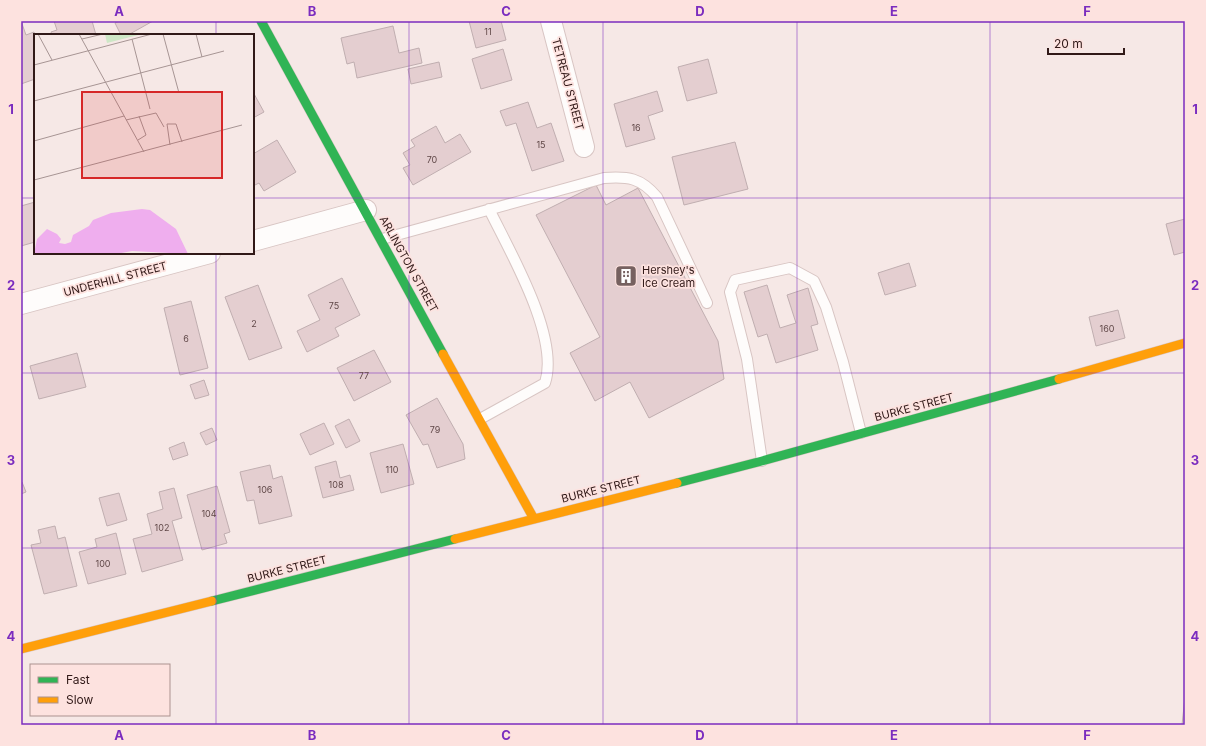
<svg xmlns="http://www.w3.org/2000/svg" width="1206" height="746" font-family="Inter,sans-serif">
  <style>
    .building { fill: #e4ced0; stroke: #c0aeb0 }
    .lines { fill: none; stroke-linecap: round; stroke-linejoin: round }
    .lane-casing { stroke: #d8c5c3; stroke-width: 12 }
    .street-casing { stroke: #d8c5c3; stroke-width: 22 }
    .fast-casing { stroke: #d8c5c3; stroke-width: 10 }
    .slow-casing { stroke: #d8c5c3; stroke-width: 10 }
    .lane { stroke: #fefcfb; stroke-width: 10 }
    .street { stroke: #fefcfb; stroke-width: 20 }
    .fast { stroke: #30b455; stroke-width: 9 }
    .slow { stroke: #ff9f0a; stroke-width: 9 }
    .grid { fill: none; stroke: #7b2cbf; stroke-width: 1; stroke-opacity: 0.55 }
    .labels { text-anchor: middle; dominant-baseline: central; stroke-width: 3.5; stroke-linejoin: round; paint-order: stroke }
    .number-label { font-size: 9px; fill: #604848 }
    .street-label { font-size: 11px; fill: #311918; stroke: #fde2df }
    .poi-label { font-size: 11px; fill: #311918; stroke: #fde2df; text-anchor: start }
    .inset-road { fill: none; stroke: #a79594; stroke-width: 1 }
    .view { fill: #d62828; fill-opacity: 0.15; stroke: #d62828; stroke-width: 2 }
    .inset-edge { fill: none; stroke: #311918; stroke-width: 2 }
    .neatline { fill: none; stroke: #7b2cbf; stroke-width: 1.5 }
    .grid-label { font-size: 13px; text-anchor: middle; font-weight: bold; fill: #7b2cbf }
  </style>
  <rect width="100%" height="100%" fill="#f6e8e6"/>
  <path class="building" d="M21 21 26 35 34 32 35 35V79L21 84Z
    M54 21H92L96 35H52L51 32 57 30Z
    M119 21H153L128 35H121L115 23Z
    M469 21H501L506 40 476 48Z
    M393 26 399 53 419 48 422 63 357 78 354 62 347 64 341 38Z
    M503 49 512 80 481 89 472 59Z
    M708 59 717 93 687 101 678 67Z
    M439 62 442 77 411 84 408 69Z
    M657 91 663 111 648 116 655 139 626 147 614 104Z
    M253 92 264 112 253 118Z
    M528 102 537 128 551 123 564 161 532 171 516 123 506 126 500 111Z
    M436 126 445 143 460 134 471 152 413 185 403 168 410 165 403 153 415 146 411 140Z
    M277 140 296 172 264 191 259 183 253 186V154Z
    M735 142 748 189 684 205 672 157Z
    M596 185 606 205 638 188 718 341 724 379 649 418 630 382 595 401 570 353 600 337 536 215Z
    M35 202V242L21 246V206Z
    M1185 219V252L1174 255 1166 224Z
    M909 263 916 286 885 295 878 273Z
    M342 278 360 315 335 328 339 336 307 352 297 331 320 320 308 295Z
    M258 285 282 348 249 360 225 297Z
    M767 285 780 328 796 323 787 295 808 288 818 324 811 326 818 350 776 363 767 334 758 337 744 292Z
    M191 301 208 368 180 375 164 308Z
    M1118 310 1125 338 1096 346 1089 317Z
    M374 350 391 382 354 401 337 368Z
    M77 353 86 387 39 399 30 366Z
    M204 380 209 395 195 399 190 385Z
    M437 398 463 444 465 459 437 468 428 444 423 445 406 415Z
    M349 419 360 441 346 448 335 426Z
    M324 423 334 444 310 455 300 434Z
    M212 428 217 440 206 445 200 433Z
    M184 442 188 455 173 460 169 448Z
    M403 444 414 484 381 493 370 453Z
    M336 461 340 478 350 475 354 490 323 498 315 467Z
    M270 465 273 479 282 476 292 516 259 524 254 500 247 501 240 472Z
    M21 482H22L26 492 21 494Z
    M217 486 230 532 224 534 227 543 202 550 187 495Z
    M174 488 182 518 172 521 183 560 142 572 133 539 152 534 147 514 163 509 159 492Z
    M119 493 127 520 107 526 99 498Z
    M55 526 58 539 65 537 77 586 44 594 31 545 41 543 38 530Z
    M116 533 126 574 88 584 79 552 97 547 95 539Z
    M1185 697V725H1182Z"/>
  <g class="lines">
    <g class="lane-casing">
      <path id="lane" d="M382 239 604 178C628 176 641 178 657 197L707 303
        M480 419 545 383C560 337 510 252 489 209
        M762 461 747 359 730 292 735 280 790 268 814 281 826 307 843 362 861 433"/>
    </g>
    <g class="street-casing">
      <path id="street" d="M551 21 584 147
        M253 241 366 210
        M21 304 210 253"/>
    </g>
    <g class="fast-casing">
      <path id="fast" d="M261 21 443 354
        M677 483 762 461 1059 379
        M212 601 455 539"/>
    </g>
    <g class="slow-casing">
      <path id="slow" d="M443 354 534 519
        M1059 379 1185 343
        M455 539 677 483
        M21 649 212 601"/>
    </g>
    <use href="#lane" class="lane"/>
    <use href="#street" class="street"/>
    <use href="#fast" class="fast"/>
    <use href="#slow" class="slow"/>
  </g>
  <path class="grid" d="M216 21V35M409 21V725M603 21V725M797 21V725M990 21V725M21 198H35M253 198H1185M216 253V725M21 373H1185M21 548H1185"/>
  <defs>
    <g id="building-square" transform="scale(1.15)"><rect x="-9" y="-9" width="18" height="18" rx="4" fill="#766160" stroke="#fde2df"/><path d="M-4-6H4V6H1V3H-1V6H-4ZM-2.5-4.3h1.7v1.8h-1.7ZM.8-4.3h1.7v1.8H.8ZM-2.5-1h1.7V.8h-1.7ZM.8-1h1.7V.8H.8Z" fill="#fff"/></g>
  </defs>
  <g fill-rule="evenodd">
    <use href="#building-square" x="626" y="276"/>
  </g>
  <g class="labels">
    <g class="number-label">
      <text x="488" y="31">11</text>
      <text x="636" y="127">16</text>
      <text x="541" y="144">15</text>
      <text x="432" y="159">70</text>
      <text x="334" y="305">75</text>
      <text x="254" y="323">2</text>
      <text x="1107" y="328">160</text>
      <text x="186" y="338">6</text>
      <text x="364" y="375">77</text>
      <text x="435" y="429">79</text>
      <text x="392" y="469">110</text>
      <text x="336" y="484">108</text>
      <text x="265" y="489">106</text>
      <text x="209" y="513">104</text>
      <text x="162" y="527">102</text>
      <text x="103" y="563">100</text>
    </g>
    <g class="street-label">
      <text transform="translate(568 84) rotate(75)">TETREAU STREET</text>
      <text transform="translate(409 264) rotate(61)">ARLINGTON STREET</text>
      <text transform="translate(115 279) rotate(-15)">UNDERHILL STREET</text>
      <text transform="translate(914 407) rotate(-15)">BURKE STREET</text>
      <text transform="translate(601 489) rotate(-14)">BURKE STREET</text>
      <text transform="translate(287 569) rotate(-14)">BURKE STREET</text>
    </g>
    <g class="poi-label">
      <text x="642" y="270">Hershey's<tspan x="642" dy="13">Ice Cream</tspan></text>
    </g>
  </g>
  <g transform="translate(34 34)">
    <rect width="220" height="220" fill="#f6e8e6"/>
    <path d="M71 0H108L73 9Z" fill="#cee7c6"/>
    <path d="M108 175 116 176 142 195 154 220 98 217 82 220H0L3 205 13 195 23 200 27 205 25 209 31 210 37 208 39 201 55 192 59 186 77 179Z" fill="#efaeee"/>
    <path class="inset-road" d="M4 0 18 26M45 0 110 118M129 0 145 59M162 0 168 23M48 5 69 0M98 5 116 75M0 31 118 0M0 67 190 17M92 86 122 79 130 93M104 106 112 101 105 82M0 107 90 82M136 111 133 90H142L148 108M0 146 208 91"/>
    <path class="view" d="M48 58H188V144H48Z"/>
    <rect width="220" height="220" class="inset-edge"/>
  </g>
  <rect width="1206" height="746" fill="none" stroke="#fde2df" stroke-width="44"/>
  <rect x="30" y="664" width="140" height="52" fill="#fde2df" stroke="#ab928f"/>
  <rect x="38" y="677" width="20" height="6" fill="#30b455" stroke="#ab928f"/>
  <text x="66" y="684" font-size="12" fill="#311918">Fast</text>
  <rect x="38" y="697" width="20" height="6" fill="#ff9f0a" stroke="#ab928f"/>
  <text x="66" y="704" font-size="12" fill="#311918">Slow</text>
  <path d="M1048 48v6h76v-6" fill="none" stroke="#311918" stroke-width="2"/>
  <text x="1054" y="48" font-size="12" fill="#311918" stroke="#fde2df" stroke-width="3" paint-order="stroke">20 m</text>
  <rect x="22" y="22" width="1162" height="702" class="neatline"/>
  <g class="grid-label">
    <text x="119" y="16">A</text>
    <text x="312" y="16">B</text>
    <text x="506" y="16">C</text>
    <text x="700" y="16">D</text>
    <text x="894" y="16">E</text>
    <text x="1087" y="16">F</text>
    <text x="11" y="114">1</text>
    <text x="1195" y="114">1</text>
    <text x="11" y="290">2</text>
    <text x="1195" y="290">2</text>
    <text x="11" y="465">3</text>
    <text x="1195" y="465">3</text>
    <text x="11" y="641">4</text>
    <text x="1195" y="641">4</text>
    <text x="119" y="740">A</text>
    <text x="312" y="740">B</text>
    <text x="506" y="740">C</text>
    <text x="700" y="740">D</text>
    <text x="894" y="740">E</text>
    <text x="1087" y="740">F</text>
  </g>
</svg>
